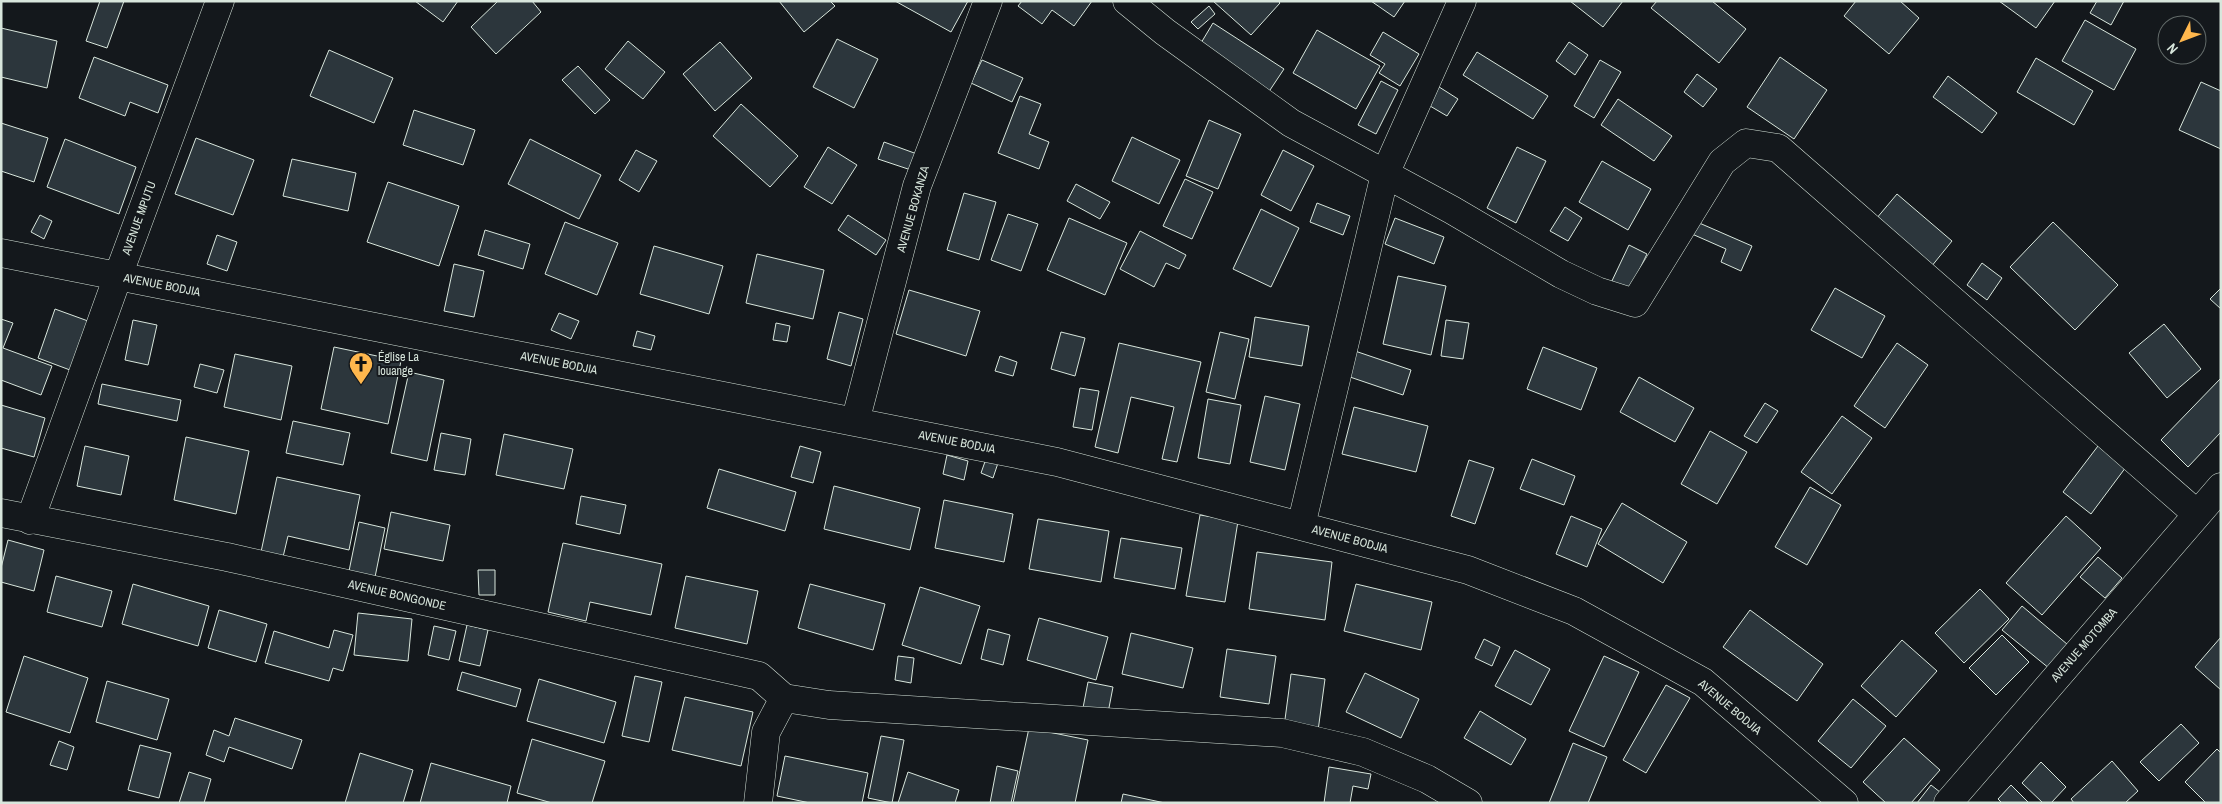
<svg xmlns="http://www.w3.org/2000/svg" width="2222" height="804" font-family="'Archivo Narrow',sans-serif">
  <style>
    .building { fill: #2c363c; stroke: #d8e6dc }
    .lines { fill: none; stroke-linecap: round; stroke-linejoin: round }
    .minor-casing { stroke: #d8e6dc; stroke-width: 29 }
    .minor { stroke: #14181c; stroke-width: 28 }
    .labels { text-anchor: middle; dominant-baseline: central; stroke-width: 4; stroke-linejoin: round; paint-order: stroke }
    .street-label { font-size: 12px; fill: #d8e6dc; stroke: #14181c }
    .poi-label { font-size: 12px; fill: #d8e6dc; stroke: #14181c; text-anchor: start }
  </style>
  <rect width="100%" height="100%" fill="#14181c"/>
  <path class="building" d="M100 1H124L107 48 86 41Z
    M415 1H458L443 22Z
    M498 1H532L541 12 496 54 471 27Z
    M779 1H830L835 6 804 32Z
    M895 1H968L951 32Z
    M1022 1H1092L1074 26 1052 10 1042 24 1018 6Z
    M1213 1H1278L1280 3 1251 35Z
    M1371 1H1405L1394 17Z
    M1570 1H1623L1603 27Z
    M1657 1H1712L1746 29 1719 63 1651 8Z
    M1856 1H1900L1919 18 1889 54 1844 16Z
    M1999 1H2055L2036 28Z
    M2097 1H2124L2111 25 2090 13Z
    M1209 6 1215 14 1198 29 1191 22Z
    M2085 20 2136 49 2114 90 2062 61Z
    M1213 23 1284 69 1268 93 1198 48Z
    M1 28 57 41 47 88 1 77Z
    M1317 30 1380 66 1356 109 1293 73Z
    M1383 32 1419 54 1400 86 1379 73 1385 64 1370 55Z
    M837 39 878 59 854 108 813 87Z
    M628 41 665 72 643 99 605 69Z
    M720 42 752 78 715 111 683 74Z
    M1569 42 1588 55 1575 75 1556 61Z
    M329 50 393 78 374 123 310 96Z
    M1477 52 1548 96 1533 119 1463 75Z
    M94 57 168 85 158 113 130 102 125 116 79 98Z
    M1780 57 1827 90 1794 139 1747 107Z
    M2036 58 2093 91 2074 125 2017 92Z
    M982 60 1023 78 1012 102 971 83Z
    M1600 60 1621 72 1594 118 1574 106Z
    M578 66 610 100 595 114 562 80Z
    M1697 74 1717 89 1703 107 1684 92Z
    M1948 76 1997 113 1982 133 1933 97Z
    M1381 81 1398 90 1376 134 1358 125Z
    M2201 82 2221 91V149L2179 130Z
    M1436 85 1458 99 1447 116 1425 103Z
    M1020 96 1041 104 1029 134 1049 142 1039 169 998 153Z
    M1618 99 1672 136 1654 161 1601 125Z
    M741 104 798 156 770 187 713 136Z
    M414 110 475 130 463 165 403 145Z
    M1209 120 1241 134 1218 189 1186 176Z
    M1 123 48 138 34 182 1 171Z
    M1132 137 1180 160 1159 204 1112 181Z
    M196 138 254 160 233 215 175 194Z
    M65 139 136 167 119 214 47 187Z
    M530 139 601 175 579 219 508 184Z
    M884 142 917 154 911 170 878 159Z
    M828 147 857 165 832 204 804 187Z
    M1517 147 1546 161 1516 223 1487 208Z
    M636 150 657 161 639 192 619 180Z
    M1283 150 1314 166 1291 211 1261 195Z
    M292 159 356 173 348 211 283 196Z
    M1602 161 1651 189 1628 230 1579 202Z
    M1185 179 1213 192 1192 239 1163 226Z
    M388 182 459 206 439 266 367 242Z
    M1076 184 1110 202 1100 219 1067 201Z
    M964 193 996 202 979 260 947 250Z
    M1897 194 1952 241 1931 267 1876 219Z
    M1317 203 1350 216 1343 235 1310 222Z
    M1565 207 1582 218 1568 241 1550 231Z
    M1261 209 1299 228 1271 287 1233 269Z
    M1008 214 1038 224 1021 271 991 260Z
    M40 215 52 221 44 239 31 232Z
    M848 215 886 240 876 255 838 230Z
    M1069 218 1127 243 1105 295 1047 270Z
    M1395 218 1444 237 1434 264 1385 244Z
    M565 222 618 243 597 295 545 274Z
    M1697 222 1752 246 1741 271 1721 262 1726 249 1692 234Z
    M2053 222 2118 285 2075 330 2010 267Z
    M485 230 530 244 523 269 478 255Z
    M1140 231 1186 255 1179 269 1166 263 1154 287 1120 269Z
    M217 235 237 242 227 271 207 264Z
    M1629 245 1647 254 1628 293 1610 285Z
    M654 246 723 266 709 314 640 294Z
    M757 254 824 270 813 319 746 303Z
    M1982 263 2002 278 1987 300 1967 285Z
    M454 264 484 271 474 317 444 311Z
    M1398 276 1446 286 1431 355 1383 344Z
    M1835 288 1885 316 1862 358 1811 330Z
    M2221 288V309L2210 299Z
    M909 290 980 311 966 356 896 334Z
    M55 309 88 321 70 370 38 358Z
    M839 312 863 319 851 366 827 359Z
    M559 313 579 321 571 339 551 330Z
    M1255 317 1309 326 1302 366 1249 357Z
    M1 319 13 323 3 348 52 366 41 395 1 380Z
    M133 320 157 325 148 365 125 360Z
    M1446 320 1469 323 1463 359 1441 356Z
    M776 323 790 326 787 342 773 340Z
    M2164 324 2201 369 2167 398 2129 353Z
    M637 331 655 336 651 350 633 346Z
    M1061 332 1085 338 1075 376 1051 369Z
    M1220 332 1249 339 1235 399 1206 392Z
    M1119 343 1201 362 1177 462 1162 459 1174 407 1131 397 1118 453 1095 447Z
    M1897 343 1928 365 1885 428 1854 406Z
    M334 347 401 361 388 424 321 409Z
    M1543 347 1597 368 1581 410 1527 389Z
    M1355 351 1411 370 1403 395 1347 376Z
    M235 354 292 366 281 420 224 407Z
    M1000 356 1017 362 1013 376 995 371Z
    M200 364 224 370 217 393 194 387Z
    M409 372 444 380 427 461 391 453Z
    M1639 377 1694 408 1675 442 1620 412Z
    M2221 378V432L2188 467 2161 440Z
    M102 384 181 400 177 421 98 404Z
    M1080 388 1099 391 1092 430 1073 427Z
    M1265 396 1300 404 1285 470 1250 462Z
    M1208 399 1241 405 1230 464 1198 458Z
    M1765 403 1778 411 1757 443 1744 436Z
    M1 405 45 418 34 457 1 448Z
    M1354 407 1428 426 1416 472 1342 454Z
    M1842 416 1872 438 1832 494 1801 472Z
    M293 421 350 433 343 465 286 453Z
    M1710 431 1747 452 1717 504 1681 484Z
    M441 433 471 439 465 475 434 470Z
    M504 434 573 449 564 489 496 475Z
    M186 437 249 451 236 514 174 500Z
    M85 446 129 456 121 495 77 486Z
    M800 446 821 452 813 483 791 477Z
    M2098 446 2126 467 2091 514 2063 492Z
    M947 455 968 461 964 480 943 474Z
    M987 456 999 460 993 478 981 473Z
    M1532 459 1575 476 1564 505 1520 489Z
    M1469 460 1494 468 1475 524 1451 516Z
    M719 469 796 492 785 531 707 508Z
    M277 477 360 495 349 550 288 536 283 557 261 552Z
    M834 486 920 508 910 550 824 529Z
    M1810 487 1841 505 1807 565 1775 547Z
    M581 496 626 505 620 534 576 524Z
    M944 500 1013 514 1004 562 935 548Z
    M1622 503 1687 542 1663 583 1598 544Z
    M391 512 450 525 443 561 384 549Z
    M1200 515 1238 521 1225 602 1186 596Z
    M1571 516 1602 529 1587 567 1556 554Z
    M2066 516 2101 548 2042 615 2006 583Z
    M1038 519 1109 531 1101 582 1029 569Z
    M359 522 385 528 374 582 348 576Z
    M1121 538 1182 548 1175 589 1114 578Z
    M8 540 44 550 34 591 1 582V568Z
    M563 543 662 564 651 615 590 602 586 621 548 612Z
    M1257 552 1332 562 1325 620 1249 609Z
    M2098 557 2122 578 2105 598 2080 577Z
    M478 570H495V595H479Z
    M56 576 112 591 102 627 47 612Z
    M686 576 758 591 747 644 675 628Z
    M133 584 209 606 198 646 122 624Z
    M810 584 885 604 873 650 798 628Z
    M1356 584 1432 602 1421 650 1344 631Z
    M920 587 980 606 961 664 902 645Z
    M1980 589 2009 619 1964 663 1935 633Z
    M2022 606 2074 650 2055 673 2002 630Z
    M219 610 267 624 256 662 208 648Z
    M1750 610 1823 664 1797 701 1723 647Z
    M358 613 412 619 408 661 354 655Z
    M1039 618 1108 637 1096 680 1027 660Z
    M467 625 488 630 480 666 459 661Z
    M434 626 456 631 449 660 428 655Z
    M988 629 1010 635 1003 665 981 659Z
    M334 630 353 635 343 671 333 668 329 681 265 663 274 631 329 648Z
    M1131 633 1193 648 1183 688 1122 674Z
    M2002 635 2029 662 1996 695 1969 668Z
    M2221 637V690L2195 667Z
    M1484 639 1500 647 1492 666 1475 658Z
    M1902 640 1937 671 1896 717 1861 686Z
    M1227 649 1276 656 1269 704 1220 697Z
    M1515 650 1550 669 1531 705 1495 686Z
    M24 656 88 678 70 733 6 712Z
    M898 656 914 658 911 683 895 680Z
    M1604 656 1639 672 1604 747 1569 731Z
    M462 672 521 689 516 707 457 690Z
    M1365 673 1419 699 1401 738 1346 712Z
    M1291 674 1325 679 1318 731 1284 727Z
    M635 676 662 682 649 742 622 736Z
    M539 679 616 702 604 743 527 721Z
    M107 681 169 699 157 740 96 722Z
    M1088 682 1113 687 1107 718 1082 713Z
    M1666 685 1690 698 1646 773 1623 760Z
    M685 697 753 712 741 766 672 750Z
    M1853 699 1886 726 1851 768 1818 741Z
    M1480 711 1526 739 1511 765 1464 738Z
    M235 718 302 740 292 769 229 747 224 762 206 755 214 730 229 736Z
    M2181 724 2199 743 2159 781 2140 762Z
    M1029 728 1088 740 1075 803H1013Z
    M881 736 904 740 892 803 868 798Z
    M1904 738 1940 770 1911 803H1886L1863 782Z
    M532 739 605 761 592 803H552L517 793Z
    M59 741 74 747 67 770 50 765Z
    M1573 743 1607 757 1588 803H1549Z
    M140 745 171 753 159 798 128 790Z
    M2217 749 2221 753V803H2206L2185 782Z
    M360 753 413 770 403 803H345Z
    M785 756 868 773 862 803H810L777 796Z
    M2112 761 2138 791 2125 803H2074L2071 799Z
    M2041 762 2066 787 2051 803H2043L2022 783Z
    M431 763 511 786 507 803H420Z
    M997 766 1018 771 1011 803H990Z
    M1329 767 1371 774 1368 789 1353 786 1350 803H1324Z
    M189 772 211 779 204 803H179Z
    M908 772 959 790 955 803H898Z
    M1931 785 1945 796 1939 803H1917Z
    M2011 785 2029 803H2002L1998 799Z
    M1123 794 1165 803H1121Z"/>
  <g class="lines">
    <g class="minor-casing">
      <path id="minor" d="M1127 1 1165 32 1291 123 1452 210 1561 274 1597 291 1635 303 1722 162 1746 143 1778 148 2197 514
        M1 253 1057 462 1468 570 1574 611 1703 682 1844 803
        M855 422 917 186 988 1
        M1 513 227 557 759 676 784 698
        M30 520 118 276 220 1
        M1301 526 1385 174 1462 1
        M784 698 829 705 1282 733 1363 752 1427 779 1468 803
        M758 803 766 732 784 698
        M1948 803 2221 487"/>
    </g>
    <use href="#minor" class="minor"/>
  </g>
  <defs>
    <g id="church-pin" transform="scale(1.25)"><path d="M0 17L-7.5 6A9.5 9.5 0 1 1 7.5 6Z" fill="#ffb74d" stroke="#14181c"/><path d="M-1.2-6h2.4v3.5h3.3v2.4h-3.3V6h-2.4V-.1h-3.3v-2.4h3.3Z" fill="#111"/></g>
  </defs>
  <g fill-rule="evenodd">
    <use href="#church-pin" x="361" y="364"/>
  </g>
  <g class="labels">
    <g class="street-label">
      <text transform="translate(913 209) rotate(-74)">AVENUE BOKANZA</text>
      <text transform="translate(139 218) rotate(-70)">AVENUE MPUTU</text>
      <text transform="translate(162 285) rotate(11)">AVENUE BODJIA</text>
      <text transform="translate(559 363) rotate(11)">AVENUE BODJIA</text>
      <text transform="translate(957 442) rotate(11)">AVENUE BODJIA</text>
      <text transform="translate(1350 539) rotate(15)">AVENUE BODJIA</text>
      <text transform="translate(397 595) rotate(13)">AVENUE BONGONDE</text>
      <text transform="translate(2084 645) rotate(-49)">AVENUE MOTOMBA</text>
      <text transform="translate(1730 707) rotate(40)">AVENUE BODJIA</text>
    </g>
    <g class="poi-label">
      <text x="378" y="357">Église La<tspan x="378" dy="14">louange</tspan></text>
    </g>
  </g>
  <rect width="2222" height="804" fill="none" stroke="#d8e6dc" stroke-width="5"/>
  <g transform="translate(2182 40) rotate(228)"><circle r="24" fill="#14181c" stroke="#626a69"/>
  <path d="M0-4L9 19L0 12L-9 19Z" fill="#ffb74d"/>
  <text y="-8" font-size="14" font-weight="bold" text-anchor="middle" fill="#d8e6dc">N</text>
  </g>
</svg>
